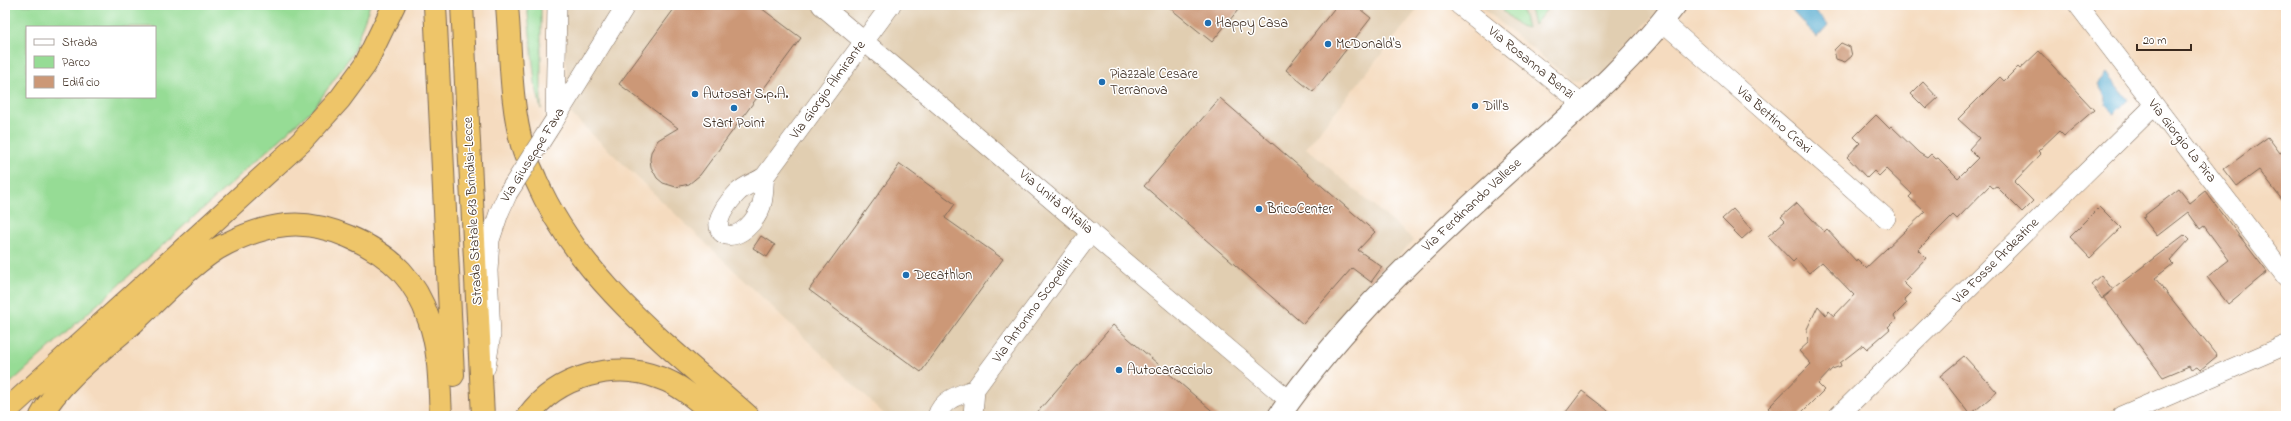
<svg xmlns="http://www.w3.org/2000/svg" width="2291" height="421" font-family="'Indie Flower',sans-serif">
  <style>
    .built { fill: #e1ceb1 }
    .green { fill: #96dc95; stroke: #68835a; fill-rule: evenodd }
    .water { fill: #4fa8cd; stroke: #456976 }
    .building { fill: #cc9877 }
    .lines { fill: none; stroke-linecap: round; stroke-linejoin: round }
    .minor-casing { stroke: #7c6856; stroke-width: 20 }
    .tertiary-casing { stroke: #7c6856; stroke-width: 24 }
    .trunk-casing { stroke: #7c6856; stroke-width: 24 }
    .minor { stroke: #fff; stroke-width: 19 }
    .tertiary { stroke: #fff; stroke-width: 22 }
    .trunk { stroke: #eec569; stroke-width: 22 }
    .minor-bridge-casing { stroke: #7c6856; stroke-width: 20; stroke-linecap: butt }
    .minor-bridge { stroke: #fff; stroke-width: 19 }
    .poi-dot { fill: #1f6fb2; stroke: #fff; stroke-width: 1.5 }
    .labels { text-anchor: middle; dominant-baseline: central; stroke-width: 3; stroke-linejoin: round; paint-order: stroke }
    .poi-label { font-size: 14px; fill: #3b2a1e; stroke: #fff; text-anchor: start }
    .street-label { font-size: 14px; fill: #3b2a1e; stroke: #fff }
  </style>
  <rect width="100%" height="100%" fill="#fff"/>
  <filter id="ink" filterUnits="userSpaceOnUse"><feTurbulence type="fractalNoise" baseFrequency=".025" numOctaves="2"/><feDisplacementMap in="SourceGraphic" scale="8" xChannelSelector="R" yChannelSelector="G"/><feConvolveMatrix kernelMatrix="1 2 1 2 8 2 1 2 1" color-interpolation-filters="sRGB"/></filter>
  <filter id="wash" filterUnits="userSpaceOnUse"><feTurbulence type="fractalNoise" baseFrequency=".012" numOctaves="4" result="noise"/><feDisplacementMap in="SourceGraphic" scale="16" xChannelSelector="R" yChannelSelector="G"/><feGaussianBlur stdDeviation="0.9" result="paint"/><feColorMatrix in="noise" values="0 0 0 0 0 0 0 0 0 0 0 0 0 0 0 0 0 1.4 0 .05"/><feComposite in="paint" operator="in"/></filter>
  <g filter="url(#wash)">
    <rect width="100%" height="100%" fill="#f5dbbf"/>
    <path class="built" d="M565 5H1421L1306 148 1414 240 1355 302 1288 383 1266 416H886L571 114 563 37Z
      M1479 5H1663L1604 72 1589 80 1572 81Z"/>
    <path class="green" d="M5 5H370L352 54 314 108 5 388ZM27 27H155V97H27Z
      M527 5H541V109L535 83Z
      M1508 5H1521L1527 28 1520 26 1503 11Z
      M1529 5H1550L1534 25Z"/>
    <path class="water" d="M1795 5H1809L1828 25 1817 37 1791 9Z
      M2107 73 2128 100 2114 114 2105 105 2106 98 2098 84Z"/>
    <g id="blocks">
      <path class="building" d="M677 5H757L801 38 700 175 689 184 676 187 663 183 657 178 651 167 650 159 651 152 658 140 678 128 619 84Z
        M1166 5H1242L1212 42Z
        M1337 5H1355L1371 18 1313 92 1286 70Z
        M1841 43 1850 47 1852 56 1845 62 1836 59 1834 50Z
        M2039 51 2094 110 2064 136 2059 131 2038 151 2041 154 2014 182 2033 201 2022 212 1996 186 1993 188 1990 185 1957 219 1953 215 1918 250 1926 258 1903 282 1912 291 1904 299 1907 303 1894 316 1896 319 1888 327 1890 329 1867 349 1863 345 1840 363 1841 366 1832 369 1818 384 1824 390 1798 416H1776L1768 408 1811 364 1799 351 1808 343 1807 329 1818 306 1826 315 1828 311 1834 316 1854 295 1822 262 1809 273 1796 259 1793 262 1768 236 1785 221 1781 217 1797 203 1824 232 1827 229 1856 261 1857 259 1866 268 1925 212 1909 197 1912 194 1886 169 1879 176 1874 171 1867 178 1847 157 1860 143 1854 137 1876 115 1889 128 1891 126 1919 153 1927 158 1931 154 1936 159 1938 158 1958 178 1978 158 1969 149 1979 138 1958 119 2000 77 2004 81 2018 67 2020 69Z
        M1923 82 1938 98 1926 109 1911 94Z
        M1220 98 1375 232 1358 250 1382 267 1371 282 1352 268 1303 324 1144 186Z
        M2268 137 2280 153 2286 150V205L2259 170 2237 186 2224 169Z
        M900 164 955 204 945 218 1003 259 921 372 809 290Z
        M2179 189 2190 203 2205 191 2267 272 2228 304 2207 277 2229 260 2204 226 2200 229 2188 212 2157 236 2143 218 2146 217 2145 215Z
        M2100 207 2121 228 2090 258 2070 237Z
        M1733 209 1752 230 1742 239 1722 219Z
        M2184 235 2189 240 2170 261 2173 264 2155 278 2217 356 2200 370 2197 367 2191 370 2189 366 2163 377 2103 297Z
        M761 236 775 245 767 257 753 248Z
        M2101 275 2113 290 2102 299 2091 284Z
        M1113 325 1218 416H1034Z
        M1964 356 1997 392 1970 415 1940 376Z
        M1582 391 1615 416H1563Z"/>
    </g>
  </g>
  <g filter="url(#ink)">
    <use href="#blocks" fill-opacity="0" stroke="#7c6856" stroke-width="1"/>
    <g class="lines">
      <g class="minor-casing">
        <path id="minor" d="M821 5 1290 401
          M1459 5 1584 105
          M2078 5 2286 277
          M1663 22 1886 218
          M555 120 557 5
          M554 121 626 5
          M765 176C763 187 765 199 760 209 740 253 693 238 737 193 745 185 757 182 765 176L891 5
          M486 367 491 335 488 271 490 240 499 213 508 193
          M937 416C943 398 960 395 975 389L1091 232
          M973 416 975 389
          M1838 416 2154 106
          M2121 416 2286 345"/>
      </g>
      <g class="tertiary-casing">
        <path id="tertiary" d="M1279 416C1344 322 1428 244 1513 167 1570 115 1628 67 1675 5"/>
      </g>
      <g class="trunk-casing">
        <path id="trunk" d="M435 5 453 375
          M462 5 483 416
          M507 5C511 53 510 103 523 149 526 159 532 170 536 180 579 279 668 346 748 416
          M5 412 301 142 340 99 365 65 394 5
          M41 416C59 381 105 348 134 322 158 300 198 257 226 244 244 235 266 227 286 225 324 221 375 244 401 271 414 285 423 302 429 320 440 350 439 385 441 416
          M528 416C557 376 615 360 660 378 681 385 699 402 716 416"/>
      </g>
      <use href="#minor" class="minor"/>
      <use href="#tertiary" class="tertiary"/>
      <use href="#trunk" class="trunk"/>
      <g class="minor-bridge-casing">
        <path id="minor-bridge" d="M508 193 554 121"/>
      </g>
      <use href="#minor-bridge" class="minor-bridge"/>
    </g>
  </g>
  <g class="poi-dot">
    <circle cx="1208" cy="23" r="4"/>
    <circle cx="1328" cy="44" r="4"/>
    <circle cx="1102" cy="82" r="4"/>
    <circle cx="695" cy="94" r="4"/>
    <circle cx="1475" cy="106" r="4"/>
    <circle cx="734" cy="108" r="4"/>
    <circle cx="1259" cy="209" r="4"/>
    <circle cx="906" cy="275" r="4"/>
    <circle cx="1119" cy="370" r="4"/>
  </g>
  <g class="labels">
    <g class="poi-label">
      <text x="1216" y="23">Happy Casa</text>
      <text x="1336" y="44">McDonald's</text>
      <text x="1110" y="74">Piazzale Cesare<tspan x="1110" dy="16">Terranova</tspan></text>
      <text x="703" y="94">Autosat S.p.A.</text>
      <text x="1483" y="106">Dill's</text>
      <text x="734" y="123" text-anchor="middle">Start Point</text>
      <text x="1267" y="209">BricoCenter</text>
      <text x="914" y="275">Decathlon</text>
      <text x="1127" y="370">Autocaracciolo</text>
    </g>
    <g class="street-label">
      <text transform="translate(1531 63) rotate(39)">Via Rosanna Benzi</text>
      <text transform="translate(828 90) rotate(-54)">Via Giorgio Almirante</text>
      <text transform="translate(1774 120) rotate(41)">Via Bettino Craxi</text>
      <text transform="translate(2182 141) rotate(52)">Via Giorgio La Pira</text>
      <text transform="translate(533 155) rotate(-58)">Via Giuseppe Fava</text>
      <text transform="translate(1056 202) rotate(40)">Via Unità d'Italia</text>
      <text transform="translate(1472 205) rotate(-43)">Via Ferdinando Vallese</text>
      <text transform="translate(473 211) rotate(-93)">Strada Statale 613 Brindisi-Lecce</text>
      <text transform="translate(1996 261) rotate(-45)">Via Fosse Ardeatine</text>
      <text transform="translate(1033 310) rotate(-54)">Via Antonino Scopelliti</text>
    </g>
  </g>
  <rect width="2291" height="421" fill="none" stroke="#fff" stroke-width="20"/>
  <rect x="26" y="26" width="130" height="72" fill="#ffffff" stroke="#b1aaa5"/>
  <rect x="34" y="39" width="20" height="6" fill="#ffffff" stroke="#b1aaa5"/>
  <text x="62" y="46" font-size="12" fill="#3b2a1e">Strada</text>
  <rect x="34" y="56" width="20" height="12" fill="#96dc95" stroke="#b1aaa5"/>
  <text x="62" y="66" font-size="12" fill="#3b2a1e">Parco</text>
  <rect x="34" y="76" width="20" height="12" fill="#cc9877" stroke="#b1aaa5"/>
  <text x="62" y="86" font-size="12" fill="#3b2a1e">Edificio</text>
  <path d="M2137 44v6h54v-6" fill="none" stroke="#3b2a1e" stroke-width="2"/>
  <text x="2143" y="44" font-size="12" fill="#3b2a1e" stroke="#ffffff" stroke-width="3" paint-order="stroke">20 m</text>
</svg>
